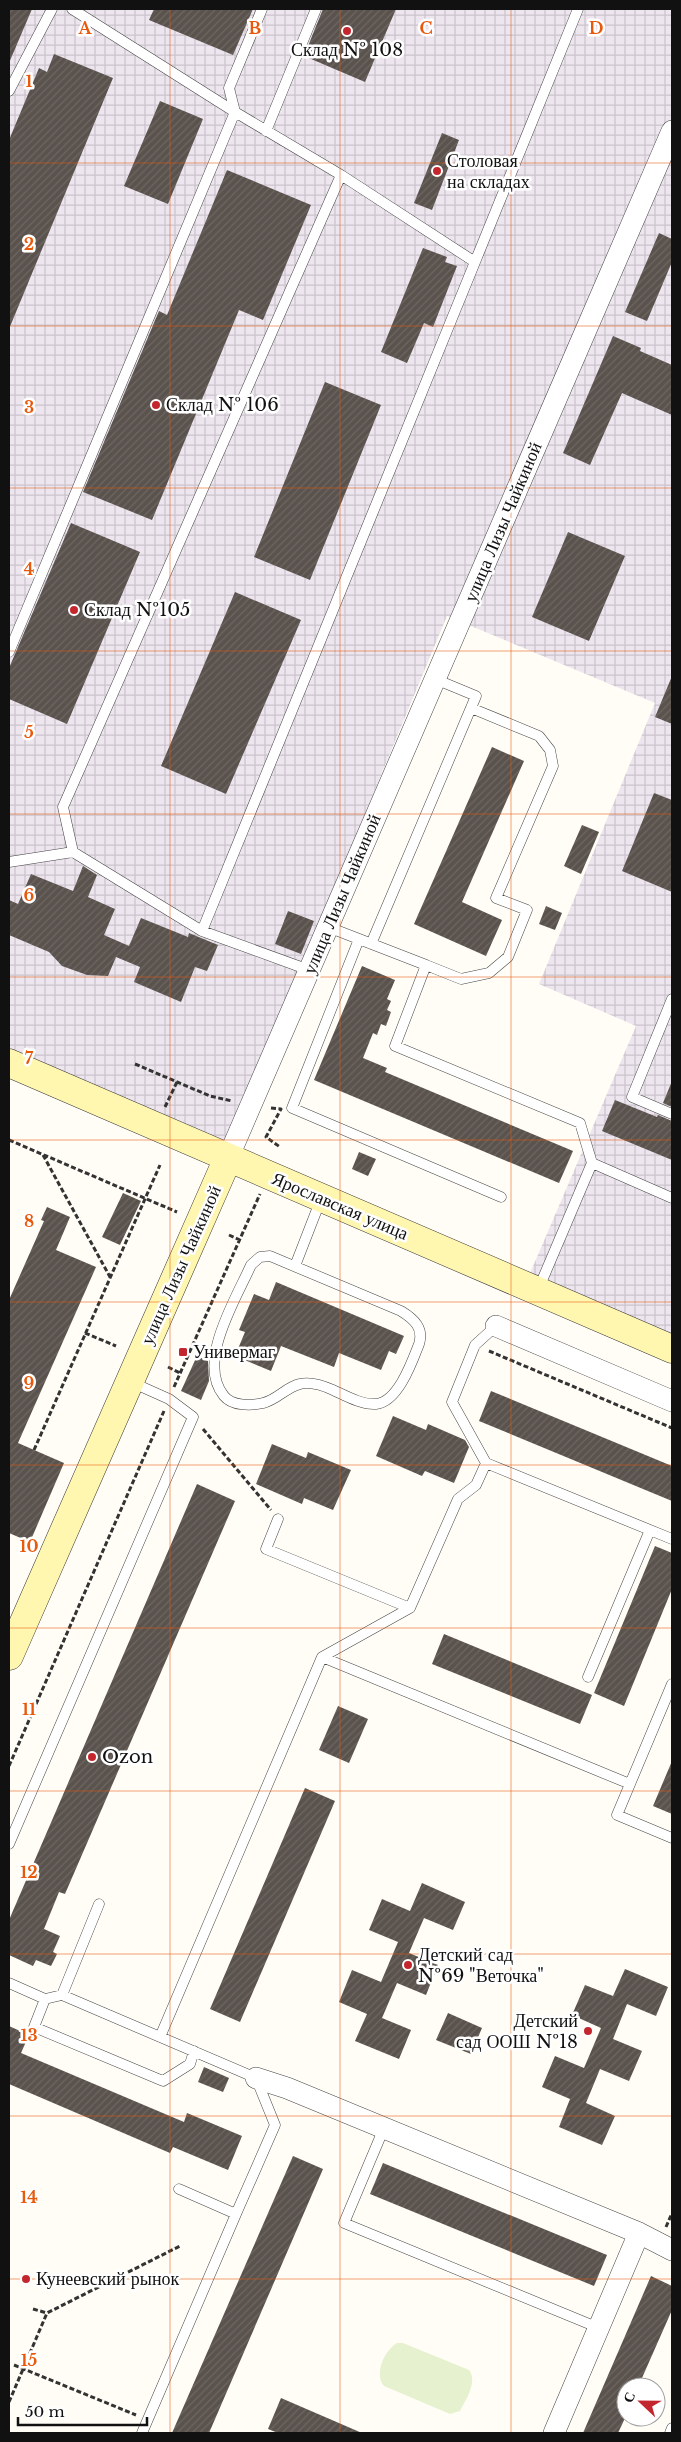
<svg xmlns="http://www.w3.org/2000/svg" width="681" height="2442" font-family="'Libre Baskerville',serif">
  <style>
    .industrial { fill: url(#industrial-grid) }
    .pitch { fill: #e6f2cf }
    .building { fill: url(#building-hatch) }
    .lines { fill: none; stroke-linecap: round; stroke-linejoin: round }
    .service-casing { stroke: #444; stroke-width: 11 }
    .minor-casing { stroke: #444; stroke-width: 22 }
    .secondary-casing { stroke: #333; stroke-width: 29 }
    .path { stroke: #333; stroke-width: 3; stroke-dasharray: 5 2.5; stroke-linecap: butt }
    .service { stroke: #fff; stroke-width: 10 }
    .minor { stroke: #fff; stroke-width: 21 }
    .secondary { stroke: #fff6b0; stroke-width: 28 }
    .grid { fill: none; stroke: #e8590c; stroke-width: 1; stroke-opacity: 0.55 }
    .poi-dot { fill: #c4262e; stroke: #fff; stroke-width: 2 }
    .labels { text-anchor: middle; dominant-baseline: central; stroke-width: 5; stroke-linejoin: round; paint-order: stroke }
    .poi-label { font-size: 18px; fill: #111; stroke: #fff; text-anchor: start }
    .street-label { font-size: 18px; fill: #111; stroke: #fff }
    .grid-label { font-size: 16px; text-anchor: middle; font-weight: bold; fill: #e8590c; stroke: #fff; stroke-width: 5; stroke-linejoin: round; paint-order: stroke }
  </style>
  <defs>
    <pattern id="industrial-grid" width="8" height="8" patternUnits="userSpaceOnUse" patternTransform="scale(1.25)"><rect width="8" height="8" fill="#eee6ef"/><path d="M0 4h8M4 0v8" fill="none" stroke="#cbc4cc"/></pattern>
    <pattern id="building-hatch" width="6" height="6" patternUnits="userSpaceOnUse" patternTransform="scale(1.25)"><rect width="6" height="6" fill="#5a524d"/><path d="M-1 1l2-2M0 6l6-6M5 7l2-2" fill="none" stroke="#6d6662"/></pattern>
  </defs>
  <rect width="100%" height="100%" fill="#fffdf5"/>
  <path class="industrial" d="M9 9H672V1340L528 1278 636 1026 539 984 655 703 447 616 226 1149 9 1054Z"/>
  <path class="pitch" d="M397 2343H403L469 2370C478 2382 466 2399 460 2411L450 2414 384 2386C374 2375 384 2350 397 2343Z"/>
  <path class="building" d="M9 9H32L9 63Z
    M154 9H253L233 55 149 20Z
    M323 9H396L365 82 304 56Z
    M54 54 113 78 9 329V140L39 68 47 72Z
    M160 101 203 119 168 204 124 186Z
    M442 133 459 140 432 210 414 203Z
    M227 170 311 205 263 320 239 310 152 520 83 492 159 311 167 315Z
    M659 233 672 239V262L647 321 625 312Z
    M423 248 447 257 445 262 457 266 433 327 424 323 407 363 381 352Z
    M613 336 641 348 640 351 672 365V415L622 393 590 465 563 453Z
    M325 382 381 405 310 580 254 557Z
    M71 523 140 552 67 724 9 699V668Z
    M568 532 625 556 589 641 532 617Z
    M235 592 301 620 226 794 161 766Z
    M672 676V724L655 717Z
    M492 747 524 761 462 902 502 920 486 956 414 924Z
    M654 793 672 800V892L622 871Z
    M582 825 599 832 581 874 564 866Z
    M83 866 97 875 88 897 115 909 104 935 129 946 141 918 188 937 189 933 218 945 207 971 195 967 181 1002 134 982 140 967 116 957 108 976 87 975 62 966 49 952 9 935V900L18 904 31 874 73 891Z
    M546 906 562 913 555 930 539 924Z
    M288 911 314 921 301 954 275 944Z
    M362 966 395 980 387 999 391 1001 387 1010 391 1012 386 1026 381 1024 377 1035 373 1033 363 1058 387 1068 385 1072 573 1151 559 1183 314 1080Z
    M672 1081V1107L663 1103Z
    M615 1100 657 1117 658 1115 672 1121V1160L602 1131Z
    M359 1152 376 1159 368 1176 352 1169Z
    M123 1193 141 1201 120 1245 102 1237Z
    M47 1207 70 1217 56 1250 96 1267 18 1443 64 1463 30 1542 9 1533V1300L44 1221 41 1220Z
    M276 1282 404 1336 396 1354 389 1351 381 1370 339 1353 334 1367 281 1346 271 1371 235 1356 245 1332 239 1330 254 1294 269 1300Z
    M197 1356 208 1361 209 1381 201 1400 181 1391Z
    M491 1391 672 1466V1501L479 1421Z
    M393 1416 426 1430 428 1424 465 1440 469 1447 454 1483 425 1471 422 1476 376 1456Z
    M272 1444 306 1458 308 1452 351 1470 333 1510 304 1498 302 1504 256 1484Z
    M197 1484 235 1501 65 1894 59 1892 44 1929 60 1936 53 1952 57 1954 51 1966 36 1960 33 1966 9 1955V1920Z
    M655 1546 672 1553V1589L624 1706 594 1693Z
    M444 1634 592 1695 580 1724 432 1664Z
    M338 1706 368 1719 349 1763 319 1750Z
    M672 1761V1814L653 1806Z
    M305 1788 335 1801 240 2022 210 2009Z
    M422 1883 465 1902 453 1930 424 1918 409 1953 438 1965 426 1995 397 1983 382 2018 411 2030 399 2059 355 2041 367 2014 339 2002 352 1970 381 1982 398 1942 369 1930 382 1899 410 1911Z
    M625 1969 668 1987 656 2016 627 2004 613 2039 642 2051 629 2081 600 2069 586 2103 615 2116 602 2145 559 2127 570 2099 542 2087 555 2056 584 2068 601 2028 572 2015 585 1985 613 1996Z
    M448 2013 482 2028 471 2054 436 2040Z
    M9 2026 29 2035 21 2053 184 2122 187 2113 242 2136 228 2170 173 2147 170 2153 9 2084Z
    M204 2067 229 2078 223 2092 198 2082Z
    M293 2156 323 2169 209 2433H172Z
    M383 2163 607 2255 594 2286 370 2194Z
    M651 2276 672 2286V2310L638 2387H626V2416L618 2433H583Z
    M281 2398 362 2433H278L268 2429Z"/>
  <g class="lines">
    <g class="service-casing">
      <path id="service" d="M72 9 235 112 229 88 262 9
        M9 91 52 9
        M266 131 316 9
        M475 262 578 9
        M9 652 235 112 341 175 63 807 73 852
        M9 862 73 852 202 931 309 970
        M328 927 426 965 395 1046 580 1123 592 1163 538 1290
        M202 931 475 262 341 175
        M359 939 292 1108 501 1197
        M371 944 476 696 435 679
        M426 965 461 979 489 973 508 957 527 910 496 898 553 766 550 750 539 736 471 708
        M672 999 632 1097 672 1114
        M592 1163 672 1198
        M270 1256 401 1311C414 1319 424 1328 419 1344 412 1362 398 1402 376 1404 362 1405 346 1396 333 1390 324 1386 311 1381 300 1384 286 1387 277 1400 263 1403 251 1406 232 1406 224 1396 196 1362 236 1299 251 1265L260 1257Z
        M295 1266 321 1199
        M486 1463 672 1539
        M278 1519 266 1549 410 1608
        M322 1657 630 1784
        M588 1677 650 1530
        M672 1684 617 1815 672 1838
        M9 1844 193 1417 169 1399 131 1382
        M9 1983 45 1999 62 1995 256 2078 275 2125 236 2214 179 2189
        M62 1995 99 1904
        M45 1999 34 2027 163 2081 190 2064 194 2051
        M160 2037 322 1657 410 1608 458 1499 476 1485 486 1463 452 1402 475 1345 496 1326
        M384 2128 344 2223 599 2328
        M142 2433 236 2214
        M670 2433 672 2428"/>
    </g>
    <g class="minor-casing">
      <path id="minor" d="M228 1158 672 131
        M496 1326 672 1401
        M256 2078 287 2088 639 2233 672 2250
        M554 2433 639 2233"/>
    </g>
    <g class="secondary-casing">
      <path id="secondary" d="M9 1063 672 1349
        M9 1656 228 1158"/>
    </g>
    <path class="path" d="M135 1064 210 1096 232 1101
      M165 1107 177 1082
      M271 1108 281 1109 266 1137 280 1147
      M9 1140 177 1212
      M43 1155 110 1277
      M229 1235 240 1240
      M85 1333 116 1346
      M489 1351 672 1428
      M168 1367 180 1373
      M174 1387 260 1194
      M203 1429 271 1510
      M34 1450 160 1165
      M9 1766 164 1411
      M666 2227 672 2213
      M33 2309 47 2313
      M14 2365 136 2415
      M9 2402 47 2313 180 2246"/>
    <use href="#service" class="service"/>
    <use href="#minor" class="minor"/>
    <use href="#secondary" class="secondary"/>
  </g>
  <path class="grid" d="M170 9V2433M340 9V2433M511 9V2433M9 163H672M9 326H672M9 488H672M9 651H672M9 814H672M9 977H672M9 1140H672M9 1302H672M9 1465H672M9 1628H672M9 1791H672M9 1954H672M9 2116H672M9 2279H672"/>
  <g class="poi-dot">
    <circle cx="347" cy="31" r="5"/>
    <circle cx="437" cy="171" r="5"/>
    <circle cx="156" cy="405" r="5"/>
    <circle cx="74" cy="610" r="5"/>
    <rect x="178" y="1347" width="10" height="10" rx="2.5"/>
    <circle cx="92" cy="1757" r="5"/>
    <circle cx="408" cy="1965" r="5"/>
    <circle cx="588" cy="2031" r="5"/>
    <circle cx="26" cy="2279" r="5"/>
  </g>
  <g class="labels">
    <g class="poi-label">
      <text x="347" y="50" text-anchor="middle">Склад № 108</text>
      <text x="447" y="161">Столовая<tspan x="447" dy="21">на складах</tspan></text>
      <text x="166" y="405">Склад № 106</text>
      <text x="84" y="610">Склад №105</text>
      <text x="193" y="1352">Универмаг</text>
      <text x="102" y="1757">Ozon</text>
      <text x="418" y="1955">Детский сад<tspan x="418" dy="21">№69 "Веточка"</tspan></text>
      <text x="578" y="2021" text-anchor="end">Детский<tspan x="578" dy="21">сад ООШ №18</tspan></text>
      <text x="36" y="2279">Кунеевский рынок</text>
    </g>
    <g class="street-label">
      <text transform="translate(503 522) rotate(-67)">улица Лизы Чайкиной</text>
      <text transform="translate(342 894) rotate(-67)">улица Лизы Чайкиной</text>
      <text transform="translate(340 1206) rotate(23)">Ярославская улица</text>
      <text transform="translate(181 1265) rotate(-66)">улица Лизы Чайкиной</text>
    </g>
  </g>
  <g class="grid-label">
    <text x="85" y="34">A</text>
    <text x="255" y="34">B</text>
    <text x="426" y="34">C</text>
    <text x="596" y="34">D</text>
    <text x="29" y="87">1</text>
    <text x="29" y="250">2</text>
    <text x="29" y="413">3</text>
    <text x="29" y="575">4</text>
    <text x="29" y="738">5</text>
    <text x="29" y="901">6</text>
    <text x="29" y="1064">7</text>
    <text x="29" y="1227">8</text>
    <text x="29" y="1389">9</text>
    <text x="29" y="1552">10</text>
    <text x="29" y="1715">11</text>
    <text x="29" y="1878">12</text>
    <text x="29" y="2041">13</text>
    <text x="29" y="2203">14</text>
    <text x="29" y="2366">15</text>
  </g>
  <rect width="681" height="2442" fill="none" stroke="#111111" stroke-width="20"/>
  <g transform="translate(641 2402) rotate(292)"><circle r="24" fill="#ffffff" stroke="#a0a0a0"/>
  <path d="M0-4L9 19L0 12L-9 19Z" fill="#c4262e"/>
  <text y="-8" font-size="14" font-weight="bold" text-anchor="middle" fill="#111111">С</text>
  </g>
  <path d="M18 2417v8h129v-8" fill="none" stroke="#111111" stroke-width="2.5"/>
  <text x="25" y="2417" font-size="15" fill="#111111" stroke="#ffffff" stroke-width="4" paint-order="stroke">50 m</text>
</svg>
